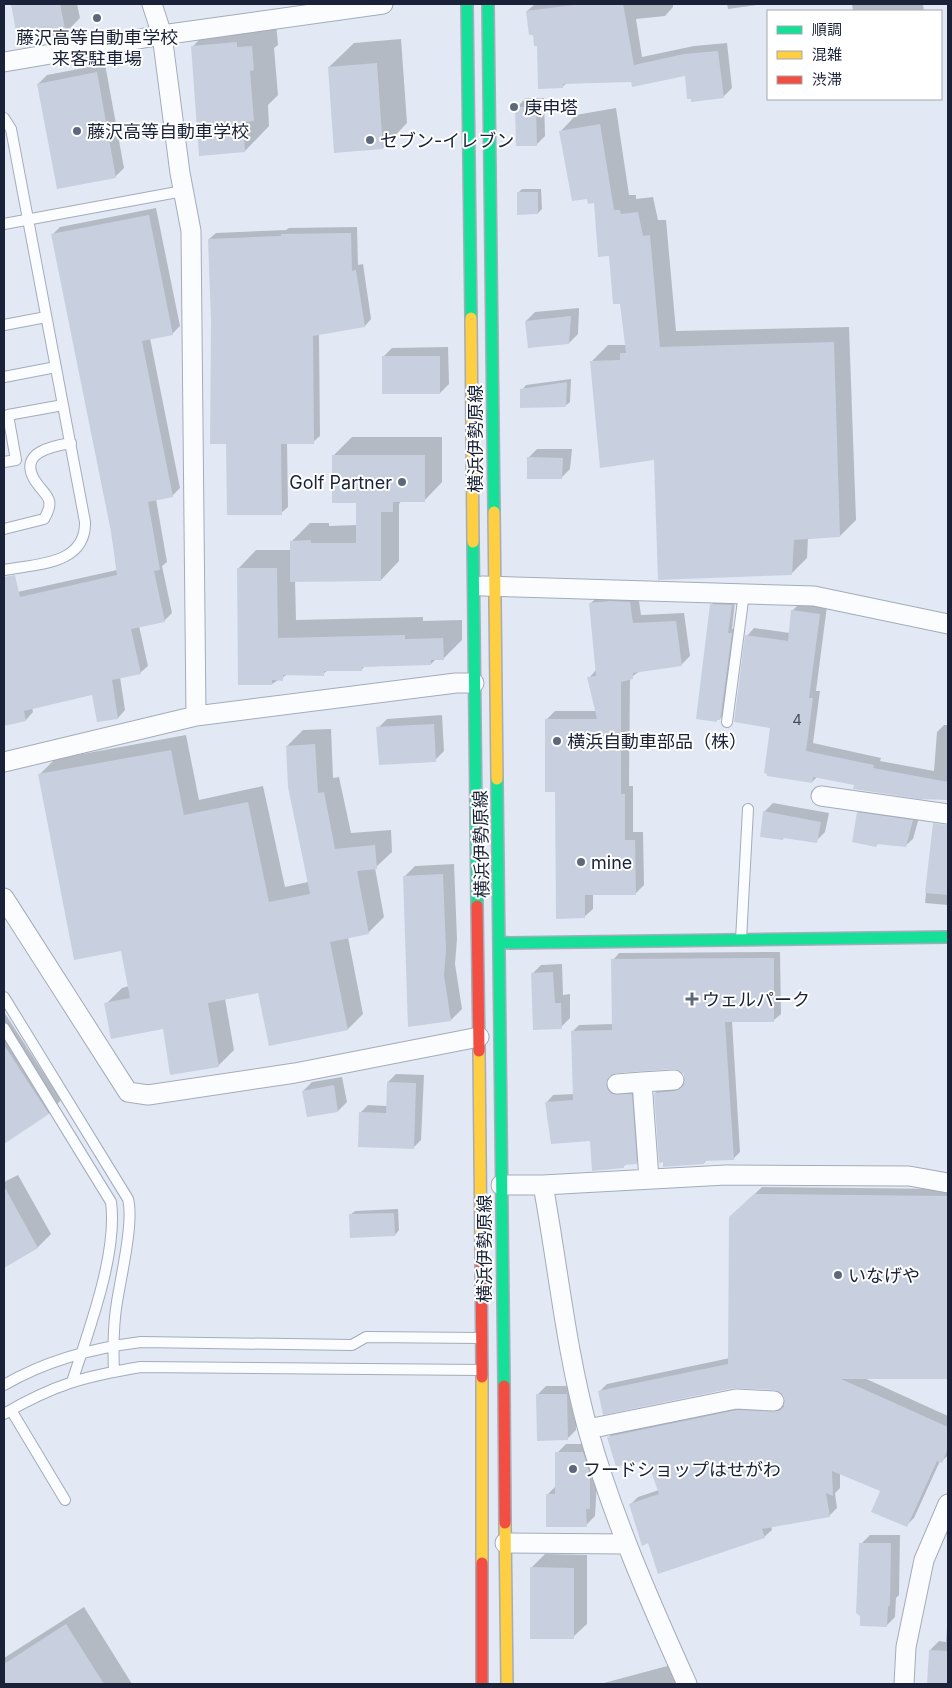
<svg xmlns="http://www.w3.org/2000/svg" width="952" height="1688" font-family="Inter,'Noto Sans JP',sans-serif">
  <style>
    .shadow { fill: #0003 }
    .building { fill: #c8d0e0 }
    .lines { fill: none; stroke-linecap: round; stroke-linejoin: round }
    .lane-casing { stroke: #a4abbb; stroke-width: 12 }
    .street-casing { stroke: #a4abbb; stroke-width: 21 }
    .fast-casing { stroke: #a4abbb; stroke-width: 14 }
    .slow-casing { stroke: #a4abbb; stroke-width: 14 }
    .jam-casing { stroke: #a4abbb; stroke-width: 14 }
    .lane { stroke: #fbfcfe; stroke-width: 10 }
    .street { stroke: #fbfcfe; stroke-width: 19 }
    .fast { stroke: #16e098; stroke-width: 11 }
    .slow { stroke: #ffcf43; stroke-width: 11 }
    .jam { stroke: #f24e42; stroke-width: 11 }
    .poi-dot { fill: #5f687a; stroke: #fff; stroke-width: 2 }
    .labels { text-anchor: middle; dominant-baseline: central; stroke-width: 4; stroke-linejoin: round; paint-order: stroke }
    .number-label { font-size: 15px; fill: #454e62 }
    .poi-label { font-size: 18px; fill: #192238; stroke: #fff; text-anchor: start }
    .street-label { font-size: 18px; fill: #192238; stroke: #fff }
  </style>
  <rect width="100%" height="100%" fill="#e2e9f5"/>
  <path class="shadow" d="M12 4H77L80 18 65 33 19 41Z
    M535 4H673V7L665 16 636 19 642 57 694 46 727 43 732 88 723 97 686 74 632 80 567 83 562 87 538 44 527 11Z
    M727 4H764L728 9Z
    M852 4H923L924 11H853Z
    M217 22H276L278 45 274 48 278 95 268 105 269 126 245 151 192 47Z
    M401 39 407 123 383 148 329 67 354 43Z
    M105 64 124 168 115 177 38 84 47 75Z
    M526 98H544L545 136 536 145 517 107Z
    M616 108 629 195H636V199L653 197 658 220H666L676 331 849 327 856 520 840 536 808 538 807 558 791 574 656 459 592 361 608 345H626L622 302 595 202 561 131 576 115Z
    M522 189H541L542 209 538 213 518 193Z
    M156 208 180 326 172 334 150 338 180 488 172 496 156 499 167 562 162 566 172 613 164 621 139 626 148 666 140 673 120 677 125 710 118 718 98 721 93 694 32 708 33 712 26 720 4 725V595L117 570 112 532 52 235 60 227Z
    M357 227 358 265 363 264 371 319 365 326 319 333 320 436 313 442H287L288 507 281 513 227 443 212 322 209 239 216 233 286 230 289 228Z
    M579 308 578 334 569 343 526 321 535 312Z
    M448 347 449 384 440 393 383 357 392 348Z
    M571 379 570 402 565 406 522 390 526 385Z
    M352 437H442V482L424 501 402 500 399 504V561L381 580H295L296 620 423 617V621L462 620V640L443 659H436L431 664 366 665 362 669 328 670 323 674H288L272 684 238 569 256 550H292V541L310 523H329V526L358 525 357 502 334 455Z
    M537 449H572L570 469 561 478 528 458Z
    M638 594 641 615 684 613 690 656 681 665 640 671 630 678 629 786H633V832H643L644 885 635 894H593V909L584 917 556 791 547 719 555 711H596L589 678 596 670 590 604 599 595Z
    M716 600 735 601 732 629H735L724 714 720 719 711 605Z
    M800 603 827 606 816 691H820L813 743 881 758 880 761 934 771 937 732 944 725H948V799L920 797 817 777 812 782 772 726 747 636 754 628 790 633 792 611Z
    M442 715 444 751 435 760 378 728 387 719Z
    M331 729 333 778 339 777 351 833 391 830 392 852 375 868 384 917 368 933 348 937 363 1014 348 1029 259 992 225 999 234 1050 218 1066 164 1028 106 1004 122 988 129 986 122 949 39 775 55 759 186 735 199 800 263 786 285 887 308 882 287 746 303 730Z
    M773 803 829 813 825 832 816 841 785 837 783 839 764 812Z
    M865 806 920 814 913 839 905 846 879 842 876 846 858 813Z
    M940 831H948V905L925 903 932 838Z
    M454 864 457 939 455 964 462 1009 451 1020 404 877 415 866Z
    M780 952 781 1014 774 1020 732 1021 740 1152 733 1159H707L704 1163 655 1093 662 1086 685 1084V1073L674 1068 613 1073 614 1083 638 1088 643 1156 636 1163H627L623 1167 591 1139 548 1123 547 1102 553 1095 574 1094 572 1032 579 1025 613 1024V960L619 953Z
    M562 964 563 995 570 994V1018L561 1027 532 974 541 965Z
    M4 1012 61 1100 48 1114 4 1143Z
    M396 1074 424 1075 421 1140 413 1148 360 1113 368 1105 387 1106 388 1082Z
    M342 1077 347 1102 338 1111 303 1091 312 1082Z
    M18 1175 51 1234 38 1247 4 1266V1182Z
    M762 1187 948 1189V1377H862L948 1416V1455L942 1461H940L914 1518 906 1526 882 1490 840 1473V1488L835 1493 837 1508 829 1516 771 1526 772 1530 764 1537 649 1542 630 1505 638 1497 659 1490 648 1459 609 1437 616 1429 745 1403 783 1405 785 1404V1396L780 1390 736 1386 599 1392 607 1384 730 1358 738 1210Z
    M398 1209 399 1230 395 1235 350 1215 355 1211Z
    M546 1386H576V1430L567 1439 537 1395Z
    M566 1444H592L598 1464 595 1516 586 1525 547 1495 556 1486 557 1453Z
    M870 1535H900L899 1595 896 1598 895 1617 886 1626 861 1544Z
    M545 1554 587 1555V1624L573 1637 531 1568Z
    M84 1607 132 1684H4V1658Z
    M948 1614V1684H929L930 1650 939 1641 946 1642Z
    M671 1665 677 1684H600Z"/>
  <path class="building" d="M11 4H60L66 34 18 43Z
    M581 4H623L634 65 684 54 718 51 724 98 691 102V99H687L685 76 632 87 631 82 563 84V88L538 89 537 46H534L533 35H529L526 11Z
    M237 42V47L252 46 254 70 250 71 254 121 243 122 245 152 199 156 191 46Z
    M377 63 383 149 334 153 328 67Z
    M97 72 116 178 57 189 37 84Z
    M515 107H536L537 146H516Z
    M600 124 614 210H620L621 214 638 212 643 236 650 235 660 347 834 342 840 537 794 540 792 575 658 580 654 460 600 468 590 361 620 360V353H626L620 304H613L609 256 598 257 594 203 588 204 587 199 572 201 559 131Z
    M517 192H538V214L517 215Z
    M149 215 173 335 142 341 173 497 148 502 160 570 154 571 165 622 131 629 141 674 112 680 118 719 97 722 92 695 24 711 26 721 4 726V577L15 575 20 597 117 575 111 532 51 234Z
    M351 233 352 271 356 270 365 327 313 336 314 444H281L282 515H227L226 444H210L211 322 208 239 281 236V234Z
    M571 316 569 344 528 348 525 321Z
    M382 356H440V394H382Z
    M567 382 566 407 520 408V389Z
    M332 455H425V502H393V512H381V581L290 582V541L311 540V543H356V503H332Z
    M527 457 563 458 562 479H527Z
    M237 568H277L278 638 405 635V639L443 638 444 660H431V665L362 667V671H324V676L283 675V681L272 680V685H238Z
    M610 601 630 602 633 623 676 621 682 666 633 673V679L621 682V794H625V840H635L636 895H585V918L556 919 555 792H545V719H597L587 677 596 676 589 603Z
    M710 604 732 605 728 633H732L720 720H717V722L696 719Z
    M791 610 820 614 809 698H813L806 751 874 765 873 768 948 782V800L919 799 860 790 853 789 854 785 813 777 812 783 767 776V774L764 773 770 728 734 722 745 635 788 641Z
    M434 724 436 762 379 765 376 727Z
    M315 744 318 793 324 792 335 849 375 845 377 869 357 871 369 934 330 942 348 1030 269 1046 258 993 208 1003 219 1067 170 1075 163 1029 111 1039 104 1003 130 998 121 951 74 960 38 774 171 750 184 815 248 802 269 902 310 894 288 787 286 746Z
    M763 811 821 822 817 843 783 838V840L760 837Z
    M857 812 913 820 906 847 877 844 876 847 852 842Z
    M933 823 948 825V895L925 893Z
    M443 874 446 950 444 975 451 1021 408 1027 403 876Z
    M774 958V1022H725L734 1160 704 1161V1164L663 1167V1162L659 1163 654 1093 675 1091 684 1085V1074L674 1069 616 1073 607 1080 608 1090 612 1094H632L637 1164 624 1165V1168L592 1171 590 1141 551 1144 545 1102 573 1100 571 1031 612 1030 611 959Z
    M553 972 555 1003H561L562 1029 533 1030 531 973Z
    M4 1045 49 1114 4 1144Z
    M387 1082 416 1083 414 1149 358 1147 359 1112 386 1113Z
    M334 1085 338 1112 307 1117 302 1091Z
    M4 1186 38 1248 4 1268Z
    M754 1194 948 1196V1379H841L948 1427V1448L942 1463 937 1461 907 1527 871 1512 880 1491 832 1471 833 1496 826 1493 830 1517 762 1529 765 1538 658 1574 648 1543 642 1546 629 1504 659 1494 647 1460 616 1467 607 1437 737 1410 779 1411 784 1407V1396L775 1390 734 1388 603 1415 598 1391 728 1364 729 1217Z
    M394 1213 395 1236 350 1238 349 1214Z
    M536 1394H567L568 1440 537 1441Z
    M555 1452H583L590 1474V1509H586L587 1527H546V1494H555Z
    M859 1543H891L890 1606H888L887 1627 860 1626V1616L856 1613Z
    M530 1567 574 1568V1639H530Z
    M66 1624 104 1684H4V1664Z
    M929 1650 948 1651V1684H927Z"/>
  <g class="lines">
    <g class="lane-casing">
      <path id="lane" d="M4 118 11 129 85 522C86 565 36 564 4 570
        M4 224 183 191
        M4 325 46 317
        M4 377 56 367
        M4 462 16 460 8 415 63 405
        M4 529 44 519C57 497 44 496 34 479 19 452 53 446 71 443
        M727 722 744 593
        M741 940 748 809
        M4 997 128 1199C134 1222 121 1276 117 1302 113 1325 113 1348 114 1372
        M4 1028 111 1202C118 1254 88 1332 72 1382
        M4 1385C47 1360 92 1348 141 1342L352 1345 366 1337 480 1338
        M11 1410 65 1500
        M4 1414C53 1385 85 1376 141 1367L481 1370"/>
    </g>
    <g class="street-casing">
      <path id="street" d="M152 4 162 35 180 173 191 231 196 716
        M4 62 162 35 383 4
        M482 586 814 596 948 624
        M4 762 196 716 456 683H474
        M821 796 948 814
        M4 898 128 1092 148 1095 295 1073 479 1037
        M617 1084 642 1082
        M649 1179 642 1082 674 1080
        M501 1185H543C558 1266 566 1351 588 1430 613 1518 650 1602 687 1684
        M543 1185 726 1175 909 1176 948 1183
        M588 1429 736 1399 774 1401
        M505 1543 626 1544
        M904 1684 906 1647 924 1560 948 1504"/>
    </g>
    <g class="fast-casing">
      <path id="fast" d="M467 4 471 318
        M488 4 494 512
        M473 542 477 906
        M497 779 504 1386
        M500 943 948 937"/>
    </g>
    <g class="slow-casing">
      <path id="slow" d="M471 318 473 542
        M494 512 497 779
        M479 1051 481 1253
        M482 1377V1563
        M505 1523 507 1684"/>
    </g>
    <g class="jam-casing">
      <path id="jam" d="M477 906 479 1051
        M481 1253 482 1377
        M504 1386 505 1523
        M482 1563V1684"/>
    </g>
    <use href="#lane" class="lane"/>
    <use href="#street" class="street"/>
    <use href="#fast" class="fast"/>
    <use href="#slow" class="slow"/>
    <use href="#jam" class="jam"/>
  </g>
  <g class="poi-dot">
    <circle cx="97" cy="18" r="5"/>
    <circle cx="514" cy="107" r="5"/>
    <circle cx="77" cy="131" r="5"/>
    <circle cx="370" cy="140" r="5"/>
    <circle cx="402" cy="482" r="5"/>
    <circle cx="557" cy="741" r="5"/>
    <circle cx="581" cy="862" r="5"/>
    <path d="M689.5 991.5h5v5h5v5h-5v5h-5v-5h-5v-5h5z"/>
    <circle cx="838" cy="1275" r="5"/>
    <circle cx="573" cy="1469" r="5"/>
  </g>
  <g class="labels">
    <g class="number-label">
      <text x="797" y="719">4</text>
    </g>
    <g class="poi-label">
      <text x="97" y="37" text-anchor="middle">藤沢高等自動車学校<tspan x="97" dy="21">来客駐車場</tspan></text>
      <text x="524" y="107">庚申塔</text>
      <text x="87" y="131">藤沢高等自動車学校</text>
      <text x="380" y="140">セブン-イレブン</text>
      <text x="392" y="482" text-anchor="end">Golf Partner</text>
      <text x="567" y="741">横浜自動車部品（株）</text>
      <text x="591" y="862">mine</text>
      <text x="702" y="999">ウェルパーク</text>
      <text x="848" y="1275">いなげや</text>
      <text x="583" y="1469">フードショップはせがわ</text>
    </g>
    <g class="street-label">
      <text transform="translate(475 439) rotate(-90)">横浜伊勢原線</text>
      <text transform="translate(481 844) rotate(-91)">横浜伊勢原線</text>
      <text transform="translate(484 1249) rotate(-90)">横浜伊勢原線</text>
    </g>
  </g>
  <rect width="952" height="1688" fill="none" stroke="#192238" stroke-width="10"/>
  <rect x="767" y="10" width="175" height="90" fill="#ffffff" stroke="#a3a7af"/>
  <rect x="777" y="26" width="25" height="8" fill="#16e098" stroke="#a3a7af"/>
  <text x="812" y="35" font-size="15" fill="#192238">順調</text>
  <rect x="777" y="51" width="25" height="8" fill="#ffcf43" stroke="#a3a7af"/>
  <text x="812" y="60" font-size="15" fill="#192238">混雑</text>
  <rect x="777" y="76" width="25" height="8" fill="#f24e42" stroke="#a3a7af"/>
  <text x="812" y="85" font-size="15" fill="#192238">渋滞</text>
</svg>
